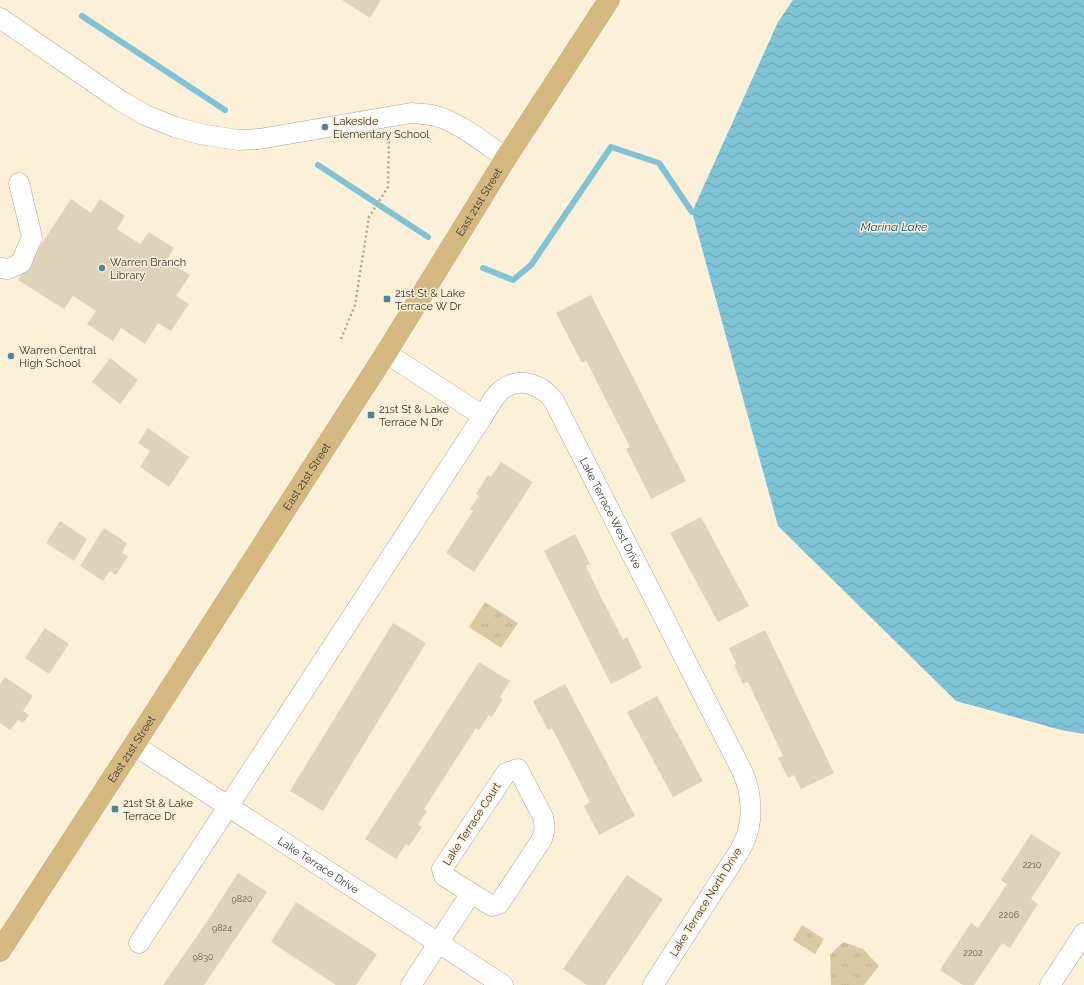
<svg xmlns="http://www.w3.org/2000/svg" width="1084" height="985" font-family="Raleway,sans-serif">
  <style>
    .park { fill: url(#park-tufts) }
    .water { fill: url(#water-waves) }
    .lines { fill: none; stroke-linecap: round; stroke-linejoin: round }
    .stream { stroke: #7ec4d6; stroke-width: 6 }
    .building { fill: #dfd2bb }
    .minor-casing { stroke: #aea38c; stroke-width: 21 }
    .major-casing { stroke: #fff; stroke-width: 23 }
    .path { stroke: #aea492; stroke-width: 2.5; stroke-dasharray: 2 3; stroke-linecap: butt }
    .minor { stroke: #fff; stroke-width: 20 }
    .major { stroke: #d3b980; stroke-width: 22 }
    .poi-dot { fill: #47899a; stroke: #fdf0d9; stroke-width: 1.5 }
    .labels { text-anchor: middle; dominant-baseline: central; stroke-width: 3; stroke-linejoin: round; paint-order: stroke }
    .number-label { font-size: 9px; fill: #625c4f }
    .poi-label { font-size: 11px; fill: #39342b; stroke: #fdf0d9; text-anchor: start }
    .street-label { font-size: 11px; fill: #39342b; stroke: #fdf0d9 }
    .water-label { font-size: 12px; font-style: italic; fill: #1a5563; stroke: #fdf0d9 }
  </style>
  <defs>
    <pattern id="park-tufts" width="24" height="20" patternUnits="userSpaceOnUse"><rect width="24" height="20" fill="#dbc8a2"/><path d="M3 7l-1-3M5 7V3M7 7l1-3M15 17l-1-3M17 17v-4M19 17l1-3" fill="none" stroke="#bdac8c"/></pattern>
    <pattern id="water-waves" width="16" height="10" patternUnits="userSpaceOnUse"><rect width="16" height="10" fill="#7ec4d6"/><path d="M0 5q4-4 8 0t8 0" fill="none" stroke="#68a0ae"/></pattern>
  </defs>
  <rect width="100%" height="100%" fill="#fdf0d9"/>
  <path class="park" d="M485 602 518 623 501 648 469 627Z
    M802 925 824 939 815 954 793 940Z
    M843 942 863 949 879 966 864 985H831L830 955Z"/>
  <path class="water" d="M793 0H1084V734L1061 730 956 701 778 526 692 212 778 22Z"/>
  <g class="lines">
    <path class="stream" d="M82 16 225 110
      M318 165 428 237
      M483 268 513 280 531 265 611 147 659 163 692 212"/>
  </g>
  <path class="building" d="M342 0H381L370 18Z
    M71 199 91 213 100 199 125 216 117 229 140 244 149 232 174 248 167 260 190 275 176 296 189 304 171 331 158 323 145 344 121 328 113 341 87 324 96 311 73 296 64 309 18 280Z
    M591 295 686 481 651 499 626 449 630 447 601 390 586 360 582 363 556 313Z
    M110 358 138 380 120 404 92 382Z
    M148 428 189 457 169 487 140 467 150 451 138 443Z
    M501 462 533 482 474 572 446 553 473 511 470 509 479 496 476 494 488 475 491 477Z
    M701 517 749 606 718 622 670 533Z
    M60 521 87 539 74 561 46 543Z
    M104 528 127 543 122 553 128 556 116 575 110 571 103 581 80 566Z
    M575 534 590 564 586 566 595 585 623 640 627 637 642 668 611 684 544 551Z
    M393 623 426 643 323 811 290 791Z
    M45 628 69 644 49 674 25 658Z
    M765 630 834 773 801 789 794 775 788 778 778 758 783 756 748 682 743 684 734 665 736 664 729 648Z
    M479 662 510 681 500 697 503 699 492 717 489 715 479 730 476 728 424 809 427 811 418 825 422 827 409 846 406 844 396 859 365 839Z
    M5 677 33 696 23 711 29 715 23 723 18 720 10 730 0 723V684Z
    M565 684 635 816 599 835 584 806 590 802 552 728 548 730 533 701Z
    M657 696 703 781 673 797 627 712Z
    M1031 834 1061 853 1031 899 1038 904 1010 948 1002 943 974 985H963L940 970 971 923 978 928 1007 884 1001 880Z
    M238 873 267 892 204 985H163L208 920Z
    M627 875 663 899 605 985H587L563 969Z
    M296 902 377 954 356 985H336L271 942Z"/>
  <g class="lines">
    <g class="minor-casing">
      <g id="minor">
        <path d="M0 18 121 101 145 115 175 127 200 134 238 140 259 139 411 113C422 114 433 114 442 118 465 127 486 144 506 158"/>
        <path d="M0 268 8 269 21 263 32 237 19 183"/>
        <path d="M386 353 483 416"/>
        <path id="s1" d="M134 745 503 985"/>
        <path d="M518 769 543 817C545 826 545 831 542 839L499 904 492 906 444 876 442 869 506 773Z"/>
        <path id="s2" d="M139 943 483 416C489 407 494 395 503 389 521 376 542 385 554 401L742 771C752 792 754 820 744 842 743 845 741 847 740 850L653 985"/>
        <path d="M411 985 471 893"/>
        <path d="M1050 985 1084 933"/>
      </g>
    </g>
    <g class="major-casing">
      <g id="major">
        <path id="s3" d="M0 951 134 745 386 353 506 158 609 0"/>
      </g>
    </g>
    <path class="path" d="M341 339 355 305 369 217 388 187 389 137"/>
    <use href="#minor" class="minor"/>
    <use href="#major" class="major"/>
  </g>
  <g class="poi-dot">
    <circle cx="325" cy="127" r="4"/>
    <circle cx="102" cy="268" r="4"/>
    <rect x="383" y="295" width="8" height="8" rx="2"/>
    <circle cx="11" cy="356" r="4"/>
    <rect x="367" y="411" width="8" height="8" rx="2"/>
    <rect x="111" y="805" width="8" height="8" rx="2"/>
  </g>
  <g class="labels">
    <g class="number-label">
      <text x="1032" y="865">2210</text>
      <text x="242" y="899">9820</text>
      <text x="1009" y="915">2206</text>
      <text x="222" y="928">9824</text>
      <text x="973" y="953">2202</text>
      <text x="203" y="957">9830</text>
    </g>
    <g class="poi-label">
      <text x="333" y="121">Lakeside<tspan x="333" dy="13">Elementary School</tspan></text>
      <text x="110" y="262">Warren Branch<tspan x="110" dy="13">Library</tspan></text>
      <text x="395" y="293">21st St &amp; Lake<tspan x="395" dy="13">Terrace W Dr</tspan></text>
      <text x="19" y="350">Warren Central<tspan x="19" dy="13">High School</tspan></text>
      <text x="379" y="409">21st St &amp; Lake<tspan x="379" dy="13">Terrace N Dr</tspan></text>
      <text x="123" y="803">21st St &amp; Lake<tspan x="123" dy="13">Terrace Dr</tspan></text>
    </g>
    <g class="street-label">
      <text stroke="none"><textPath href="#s3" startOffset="889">East 21st Street</textPath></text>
      <text stroke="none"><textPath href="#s3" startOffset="565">East 21st Street</textPath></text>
      <text stroke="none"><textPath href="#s2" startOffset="847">Lake Terrace West Drive</textPath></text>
      <text stroke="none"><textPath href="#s3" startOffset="241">East 21st Street</textPath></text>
      <text transform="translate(472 824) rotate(-57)">Lake Terrace Court</text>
      <text stroke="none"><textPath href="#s1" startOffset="220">Lake Terrace Drive</textPath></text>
      <text transform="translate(706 902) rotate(-58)">Lake Terrace North Drive</text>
    </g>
    <g class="water-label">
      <text x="894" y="227">Marina Lake</text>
    </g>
  </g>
</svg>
